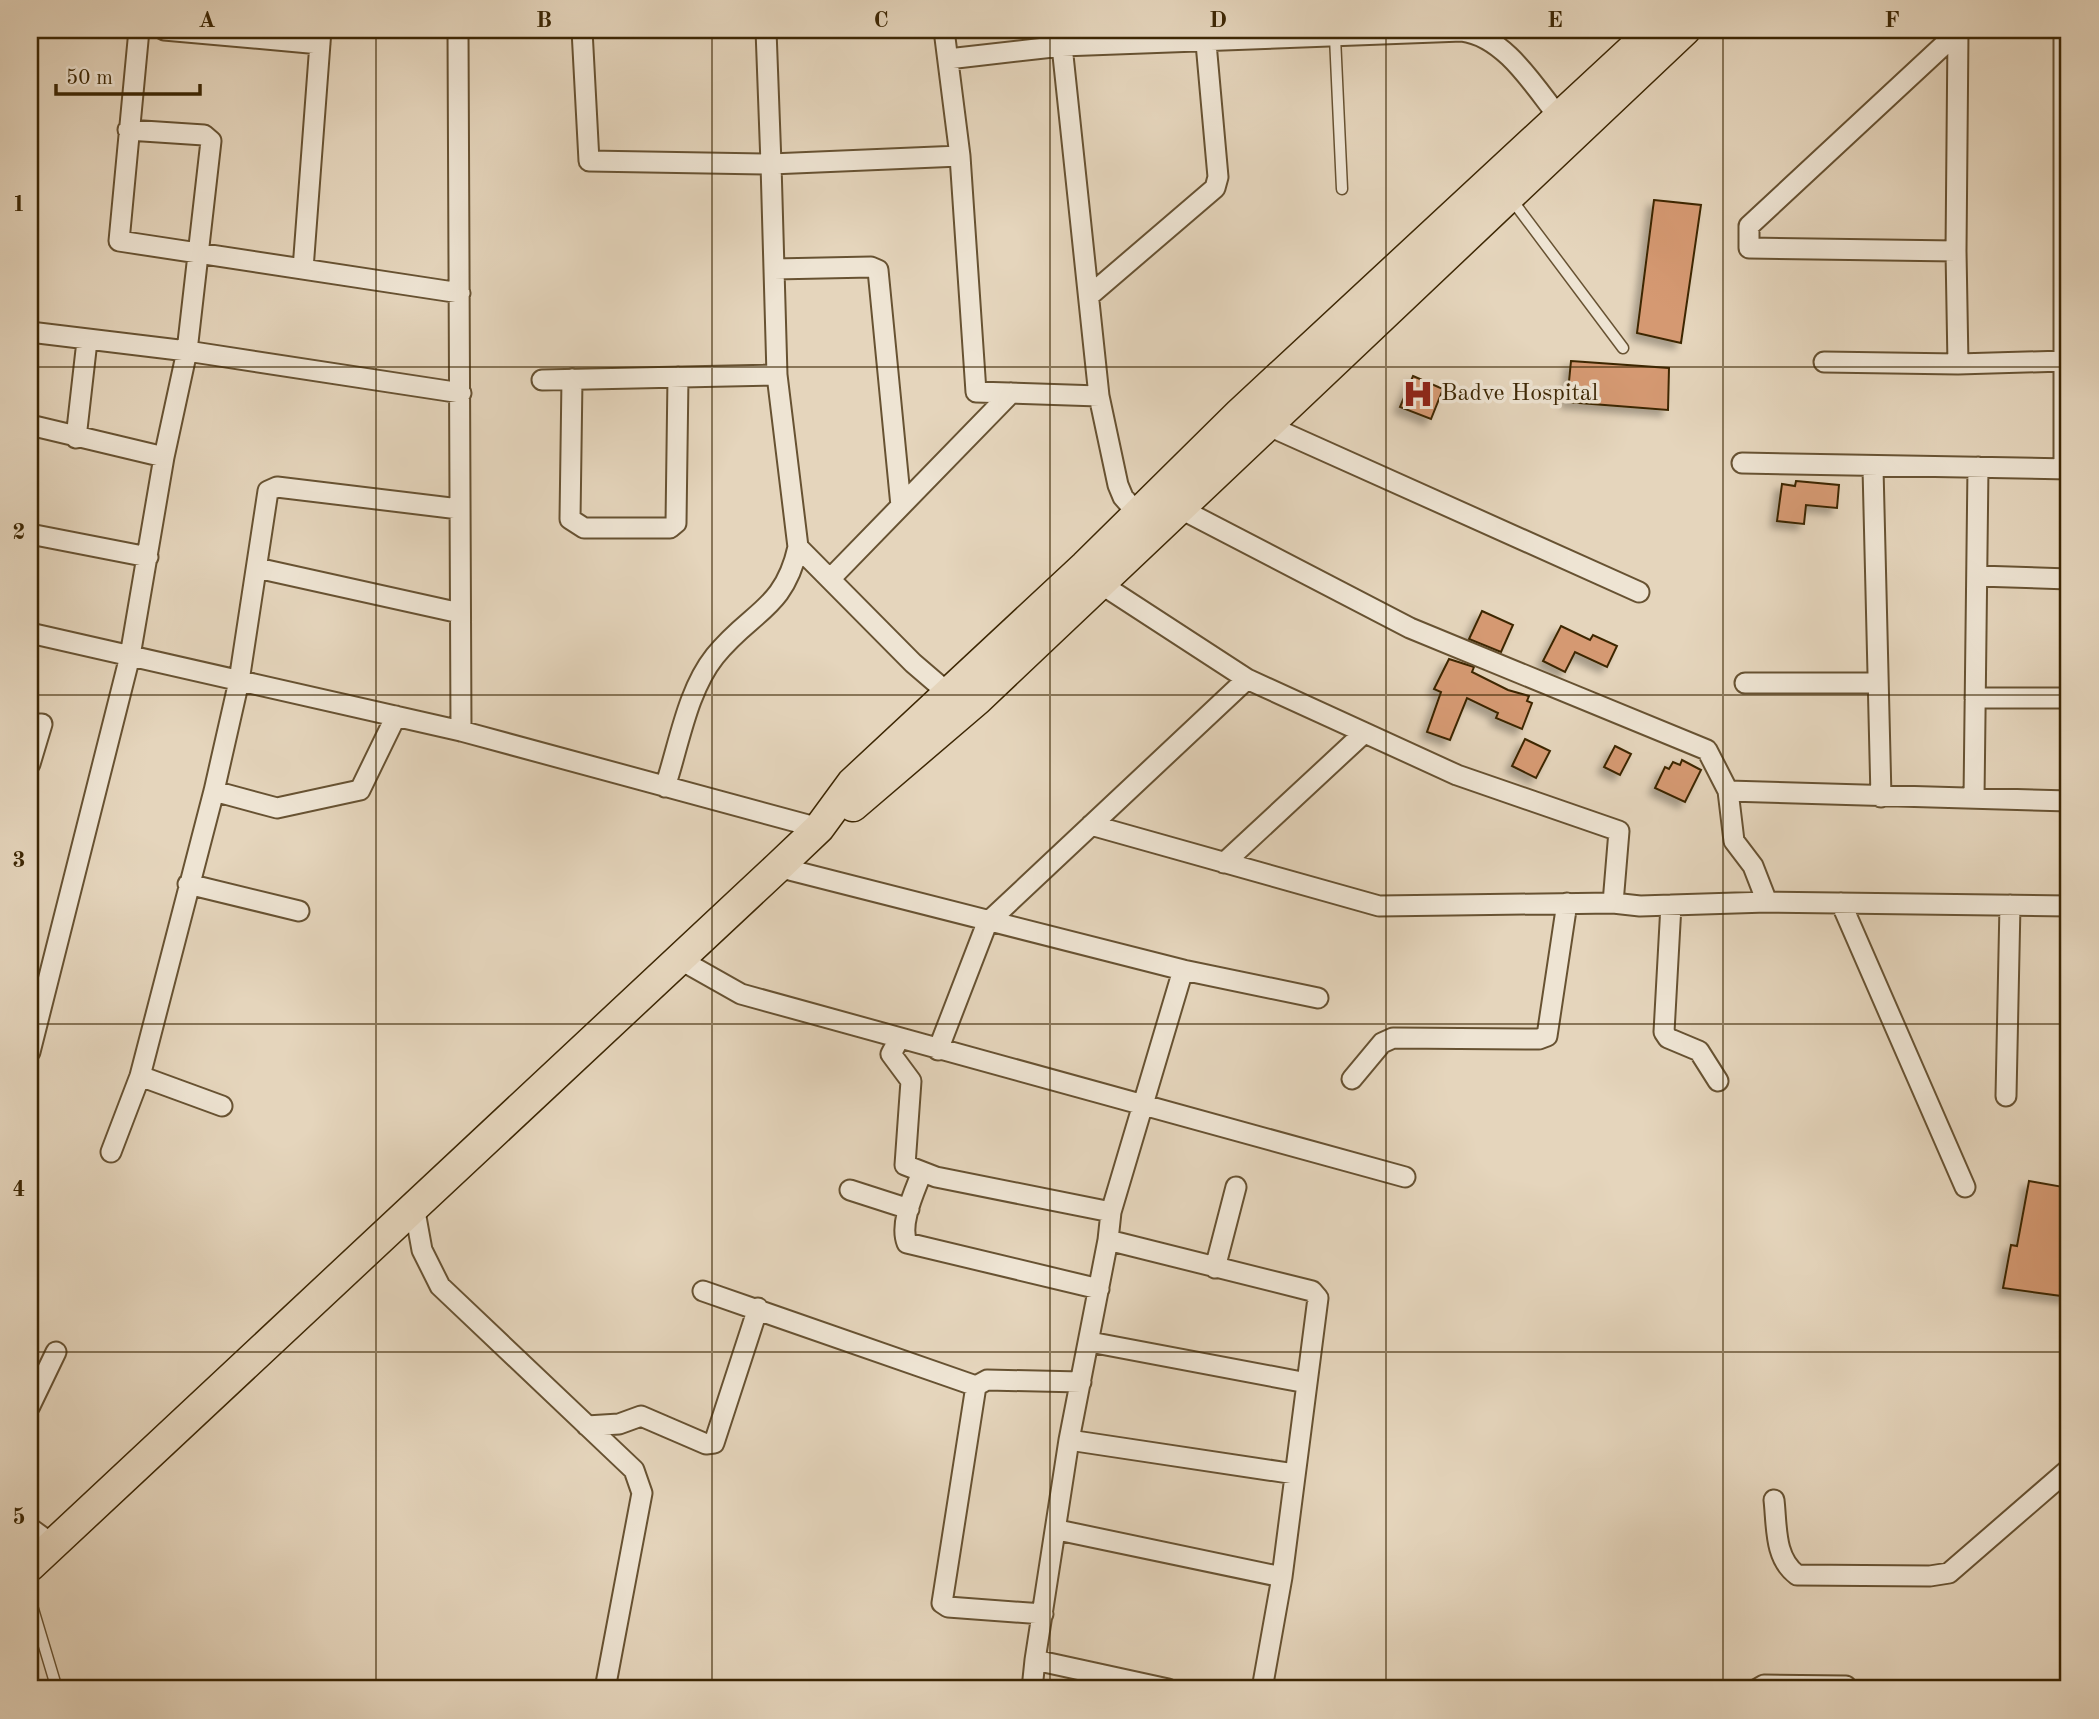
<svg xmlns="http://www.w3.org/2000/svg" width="2099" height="1719" font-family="'Old Standard TT',serif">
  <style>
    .building { fill: #d59972; stroke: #3d2704; stroke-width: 2; filter: url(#shadow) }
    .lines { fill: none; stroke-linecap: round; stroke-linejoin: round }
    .service-casing { stroke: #675232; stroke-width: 13 }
    .minor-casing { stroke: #675232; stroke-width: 23 }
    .primary-casing { stroke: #3d2704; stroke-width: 33 }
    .service { stroke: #eee4d3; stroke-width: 10 }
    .minor { stroke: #eee4d3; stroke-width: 19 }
    .primary { stroke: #e5d5bc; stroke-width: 30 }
    .grid { fill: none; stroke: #3d2704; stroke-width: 2; stroke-opacity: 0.55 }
    .labels { text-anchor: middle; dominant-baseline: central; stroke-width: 7; stroke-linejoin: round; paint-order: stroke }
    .poi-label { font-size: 24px; fill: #3d2704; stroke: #eee4d3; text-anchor: start }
    .neatline { fill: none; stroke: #3d2704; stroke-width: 2.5 }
    .grid-label { font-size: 23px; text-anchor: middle; font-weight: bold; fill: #3d2704 }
  </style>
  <defs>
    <filter id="shadow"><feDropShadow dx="-6" dy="6" stdDeviation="3.5" flood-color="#0004"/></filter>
  </defs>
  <rect width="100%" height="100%" fill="#e5d5bc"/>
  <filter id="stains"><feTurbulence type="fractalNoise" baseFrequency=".00286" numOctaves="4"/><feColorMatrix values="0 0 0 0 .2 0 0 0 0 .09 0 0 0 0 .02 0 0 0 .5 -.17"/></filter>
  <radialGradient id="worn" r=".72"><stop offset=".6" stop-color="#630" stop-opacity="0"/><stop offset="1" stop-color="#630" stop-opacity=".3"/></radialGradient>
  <path class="building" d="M1654 200 1701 205 1681 343 1637 333Z
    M1571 361 1669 368 1668 410 1567 402Z
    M1413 376 1443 389 1431 419 1400 407Z
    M1796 481 1839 485 1837 508 1806 505 1804 524 1777 521 1782 484 1795 486Z
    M1482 611 1513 625 1501 652 1469 639Z
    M1561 626 1590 640 1593 635 1617 646 1607 667 1575 652 1565 672 1543 661Z
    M1449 659 1474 667 1472 672 1508 690 1529 696 1527 701 1532 703 1522 729 1496 718 1498 713 1467 698 1450 740 1427 732 1441 692 1434 689Z
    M1525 739 1550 751 1536 778 1512 766Z
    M1615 746 1631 754 1620 775 1604 767Z
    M1682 760 1701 770 1685 802 1655 788 1665 767 1669 769 1673 762 1680 765Z
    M2029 1181 2069 1188V1217L2063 1251 2069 1252V1297L2003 1288 2011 1245 2017 1246Z"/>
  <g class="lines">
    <g class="service-casing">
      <path id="service" d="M1335 37 1342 189
        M1512 200 1623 348
        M30 1599 57 1689"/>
    </g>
    <g class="minor-casing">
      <path id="minor" d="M139 30 119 241 460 293
        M164 30 320 44
        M458 30 461 731
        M582 30 589 161 771 164 766 30
        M1960 30 1749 226V248L1956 251 1958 364 2064 361
        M1062 46 1462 31C1508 37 1538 93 1566 126
        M948 59 1062 46 1099 396
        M960 156 976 392 1099 396 1118 485 1123 497 1144 521
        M1956 251 1958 32
        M303 269 321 30
        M774 269 871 267 878 270 901 506
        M1089 296 1215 188 1218 177 1206 43
        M30 332 187 351 211 141 204 135 128 130
        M1824 362 1958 364
        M572 379 570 519 584 528H670L676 523 678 377
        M542 380 777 375
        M1260 422 1639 592
        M30 425 164 457
        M76 438 87 341
        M1742 463 2069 469
        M1873 468 1881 797
        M2064 469V30
        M1181 509 1410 628 1707 750 1728 791 1734 841 1753 866 1767 902
        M30 534 148 557
        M798 547 913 663 955 699
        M257 568 460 613
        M1978 576 2069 579
        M830 579 1011 393
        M1101 584 1247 679 1457 775 1619 831 1613 903
        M30 633 461 731 819 828
        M1745 683H1877
        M1975 698H2069
        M30 724H42L30 764
        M665 787C679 745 687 691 715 656 751 611 784 610 798 547L777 375 771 164 960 156 944 30
        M214 791 277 808 360 790 396 716
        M1728 791 2069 801
        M1974 798 1978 467
        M1091 825 1379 906 1613 903 1640 906 1767 902 2069 906
        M1224 863 1364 733
        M778 867 1183 970 1111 1212 1108 1240 1069 1440 1035 1660 1168 1689
        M188 884 299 911
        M1841 903 1965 1187
        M1671 905 1664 1032 1668 1038 1699 1051 1718 1081
        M679 959 741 994 1405 1177
        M1183 970 1318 998
        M899 1039 891 1054 911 1081 905 1165 936 1177 1111 1212
        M938 1050 987 923 1247 679
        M30 1052 130 656 164 457 187 351 461 393
        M140 1076 222 1106
        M1352 1079 1382 1043 1393 1038 1539 1039 1547 1036 1567 903
        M2006 1096 2010 905
        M111 1152 140 1076 214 791 239 681 268 491 277 487 459 509
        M922 1172C915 1191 899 1223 907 1243L1099 1289
        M850 1190 909 1209
        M414 1206 422 1250 440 1286 634 1470 642 1493 605 1689
        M1108 1240 1312 1291 1318 1298 1282 1577 1262 1689
        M1215 1268 1236 1187
        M703 1291 976 1386
        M1090 1342 1307 1383
        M30 1406 56 1352
        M587 1426 619 1424 641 1416 706 1444 714 1443 758 1308
        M1069 1440 1295 1474
        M1774 1500C1777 1526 1774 1558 1797 1575L1930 1576 1949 1573 2069 1469
        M30 1528 52 1544
        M1058 1530 1282 1577
        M1043 1614 948 1607 942 1603 976 1386 987 1380 1081 1382
        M1032 1689 1035 1660
        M1757 1689 1764 1685 1846 1686"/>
    </g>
    <g class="primary-casing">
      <path id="primary" d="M853 806 977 700 1685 30
        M30 1566 778 867 819 828 852 783 1085 566 1240 413 1653 30"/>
    </g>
    <use href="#service" class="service"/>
    <use href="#minor" class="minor"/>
    <use href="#primary" class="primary"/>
  </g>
  <path class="grid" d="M376 30V1689M712 30V1689M1050 30V1689M1386 30V1689M1723 30V1689M30 367H2069M30 695H2069M30 1024H2069M30 1352H2069"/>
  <defs>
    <g id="hospital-bare" transform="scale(2.415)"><path d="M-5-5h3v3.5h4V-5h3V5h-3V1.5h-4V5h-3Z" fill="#8f2418" stroke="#eee4d3" stroke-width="2.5" paint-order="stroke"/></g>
  </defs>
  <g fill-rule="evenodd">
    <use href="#hospital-bare" x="1418" y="394"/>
  </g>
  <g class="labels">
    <g class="poi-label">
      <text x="1441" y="394">Badve Hospital</text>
    </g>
  </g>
  <rect width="2099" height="1719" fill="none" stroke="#e5d5bc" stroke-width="77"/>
  <path d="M56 84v10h144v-10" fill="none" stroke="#3d2704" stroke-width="3.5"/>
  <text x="66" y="84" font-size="21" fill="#3d2704" stroke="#eee4d3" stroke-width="5" paint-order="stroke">50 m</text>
  <rect x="38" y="38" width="2022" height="1642" class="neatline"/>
  <g class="grid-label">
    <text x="207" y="27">A</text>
    <text x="544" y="27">B</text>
    <text x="881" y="27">C</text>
    <text x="1218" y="27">D</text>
    <text x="1555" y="27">E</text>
    <text x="1892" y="27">F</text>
    <text x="19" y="211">1</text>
    <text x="19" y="539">2</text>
    <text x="19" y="867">3</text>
    <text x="19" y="1196">4</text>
    <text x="19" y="1524">5</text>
  </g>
  <rect width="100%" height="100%" filter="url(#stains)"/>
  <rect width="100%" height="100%" fill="url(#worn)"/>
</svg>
